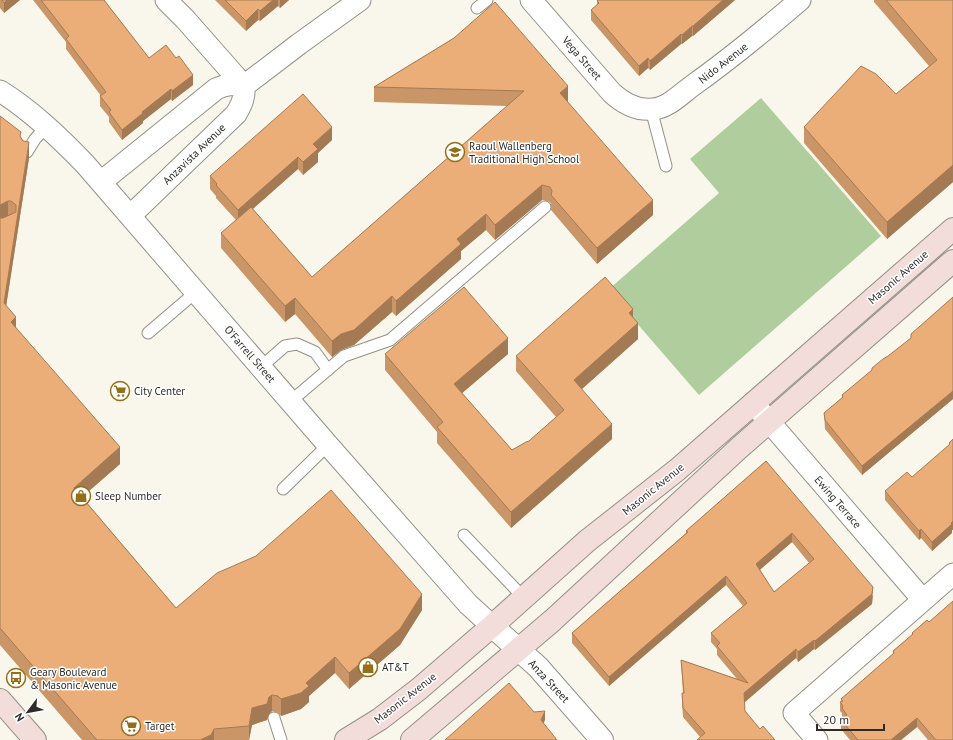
<svg xmlns="http://www.w3.org/2000/svg" width="953" height="740" font-family="'PT Sans',sans-serif">
  <style>
    .green { fill: #afcd9d }
    .lines { fill: none; stroke-linecap: round; stroke-linejoin: round }
    .service-casing { stroke: #939187; stroke-width: 13 }
    .minor-casing { stroke: #939187; stroke-width: 23 }
    .tertiary-casing { stroke: #939187; stroke-width: 24 }
    .secondary-casing { stroke: #939187; stroke-width: 24 }
    .service { stroke: #fff; stroke-width: 11 }
    .minor { stroke: #fff; stroke-width: 21 }
    .tertiary { stroke: #fff; stroke-width: 22 }
    .secondary { stroke: #f3ddda; stroke-width: 22 }
    .wall { fill: #ca9667; fill-rule: evenodd }
    .shaded-wall { fill: #a47a54 }
    .building { fill: #ebae78; stroke: #a47a54; fill-rule: evenodd }
    .labels { text-anchor: middle; dominant-baseline: central; stroke-width: 3; stroke-linejoin: round; paint-order: stroke }
    .street-label { font-size: 11px; fill: #2d2c28; stroke: #fff }
    .poi-label { font-size: 11px; fill: #2d2c28; stroke: #fff; text-anchor: start }
  </style>
  <rect width="100%" height="100%" fill="#f9f7ec"/>
  <path class="green" d="M761 98 881 236 699 395 608 290 719 193 690 159Z"/>
  <g class="lines">
    <g class="service-casing">
      <path id="service" d="M477 8 487 0
        M651 109 666 166
        M27 152 35 139 46 127
        M148 333 196 292
        M261 367 285 346 297 344 315 352 328 370
        M291 401 344 356 390 340 545 207
        M283 489 328 445
        M464 535 523 597
        M274 718 281 740"/>
    </g>
    <g class="minor-casing">
      <path id="minor" d="M166 0 185 19 244 86
        M531 0 612 93C624 104 637 111 653 109 668 108 681 94 692 86 730 59 765 30 800 0
        M0 91C32 111 59 137 85 164L328 445 468 604 492 626
        M101 182 216 89C226 84 233 84 244 86L299 44 360 0
        M130 216 236 114C242 104 245 97 244 86
        M753 403 923 600
        M817 740 794 713 953 574"/>
    </g>
    <g class="tertiary-casing">
      <path id="tertiary" d="M492 626 538 667 602 740"/>
    </g>
    <g class="secondary-casing">
      <path id="secondary" d="M0 700 35 740
        M346 740 380 719 419 689 492 626 587 541 677 470 953 229
        M412 740 553 620 739 448 953 261"/>
    </g>
    <use href="#service" class="service"/>
    <use href="#minor" class="minor"/>
    <use href="#tertiary" class="tertiary"/>
    <use href="#secondary" class="secondary"/>
  </g>
  <path class="wall" d="M0 0H20L4 13 0 8Z
    M33 0H104L149 58 193 85 172 101 171 99 143 121V123L122 140 109 122V117L100 106V96H101L66 49V42Z
    M215 0H289L280 8 278 6 260 21 258 20 246 31Z
    M598 0H735L693 36H692L682 44H681L650 70 648 68 639 76 591 20V10L597 5V1Z
    M874 0H953V182L887 239 804 143V127L896 94 929 66 874 2Z
    M454 38 568 102 653 215 597 264 551 210V204L550 202 542 200 495 240 486 230 461 251V259L396 316 392 312 354 345 341 350 332 357 295 314 285 322 221 248V233L236 220 216 198V196L210 189V176L332 140 318 153V162L303 175 298 169 253 209 312 277 507 106 374 102V87Z
    M0 116 21 138 29 158 6 306 16 328 120 464 82 497 176 608 422 610 400 645 349 689 335 673 309 696V702L301 709 281 716 278 713 272 711 269 714 267 720 252 725 249 740H82L0 645Z
    M953 297V399L862 475 825 429 824 413 842 398V395L911 338Z
    M633 317 638 339 582 389 612 439 511 528 437 443V432L385 370V354H508L462 393 512 450 529 441 556 417 516 371V356Z
    M953 439V530H952V533L932 551 921 538 919 540 885 500V491L912 477 949 446V443Z
    M766 461 873 596 872 604 815 650 814 649 798 662 796 658 744 702 745 711 760 729 775 740 700 737 683 717 682 702V693H683L681 660 737 679 717 655V649L711 642V633L743 606 726 585 609 686 572 643V633L686 533V531ZM792 542 809 563 774 592 760 570Z
    M927 620 953 740H928L917 727 901 740H850L841 729V720L843 718 842 717V713L840 711V702H841V699L893 654V651L912 635V633Z"/>
  <path class="shaded-wall" d="M7 0H20L4 13V3Z
    M273 0H278V6L260 21V11Z
    M280 0H289L280 8Z
    M723 0H735L693 36V26Z
    M258 9V20L246 31V21Z
    M692 26V36L682 44V35Z
    M681 34V44L650 70V61Z
    M648 58V68L639 76V66Z
    M193 75V85L172 101V91Z
    M568 86V102L560 109V93Z
    M171 89V99L143 121V123L122 140V130L142 112Z
    M332 127V140L318 153V162L303 175V162L313 144Z
    M29 142V158L4 320V303Z
    M298 157V169L238 222V210Z
    M953 165V182L887 239V222Z
    M542 185V200L495 240V225Z
    M653 200V215L597 264V248Z
    M8 201V217L0 221V205Z
    M486 214V230L461 251V259L396 316V301L457 239Z
    M392 296V312L354 345 341 350 332 357V341Z
    M295 298V314L285 322V306Z
    M633 309V325L629 313Z
    M16 317V334L11 322Z
    M638 323V339L574 396V380Z
    M508 338V354L454 400V384Z
    M953 391V399L862 475V466Z
    M612 424V439L511 528V512Z
    M120 447V464L74 504V488Z
    M953 521V530H952V533L932 551V542Z
    M921 529V538L919 540V531Z
    M792 533V542L756 573V564Z
    M726 576V585L609 686V677Z
    M873 587 872 604 815 650V641Z
    M422 594V610L400 645 349 689V673Z
    M814 640V649L798 662V652Z
    M796 649V658L744 703V693Z
    M335 657V673L309 696V702L301 709 281 716V699L306 683Z
    M272 695V711L269 714 267 720 252 725 249 740V726L252 708Z
    M545 711V720L541 730V720Z
    M917 718V727L901 740H891Z
    M214 729V740H200Z"/>
  <path class="building" d="M2 0H7L4 3Z
    M41 0H104L149 58 166 45 176 58 179 56 193 75 172 91 171 89 142 112 143 113 122 130 109 112 111 110 100 96 106 92 66 39 69 36Z
    M225 0H273L260 11 258 9 246 21Z
    M598 0H723L693 26H692L682 35 681 34 650 61 648 58 639 66 591 10 599 3 597 1Z
    M886 0H953V165L887 222 804 127 861 66 876 74 896 94 937 60Z
    M495 2 568 86 560 93 653 200 597 248 551 195 552 191 550 187 542 185 495 225 486 214 457 239 461 244 396 301 392 296 354 330 341 334 332 341 295 298 285 306 221 233 251 207 312 277 524 91 374 87 454 38Z
    M303 94 332 127 313 144 318 149 303 162 298 157 238 210 216 185 217 184 210 176Z
    M0 116 21 132 20 136 23 141 29 142 4 303 16 317 11 322 120 447 74 488 176 608 217 573 256 556 331 490 422 594 400 629 349 673 335 657 306 683 309 686 301 693 281 699 278 696 272 695 269 697 267 704 252 708 249 726 214 729 211 735 200 740H97L0 628V218H3L16 212V205L11 201H8L0 205Z
    M605 277 633 309 629 313 638 323 574 380 612 424 511 512 437 427 443 422 385 354 464 287 508 338 454 384 512 450 526 442 529 441 564 410 516 356Z
    M953 297V391L862 466 825 420 824 413 843 397 842 395 872 370V368L883 359 888 356 911 338V334Z
    M953 439V521L951 523 952 524 932 542 921 529 919 531 885 491 907 472 912 477 950 444 949 443Z
    M766 461 873 587 872 594 815 641 814 640 798 652 796 649 744 693 745 711 760 729 763 726 775 740H697L705 733 683 708 682 693H684L681 660 748 683 717 646 720 643 711 633 747 603 726 576 609 677 572 633 688 532 686 531ZM792 533 814 559 774 592 756 564Z
    M953 601V740H936L917 718 891 740H858L841 720 847 715 842 708 843 706 840 702 843 701 841 699 894 653 893 651 913 634 912 633 927 620 929 622Z
    M509 683 534 712 545 711 541 720 557 740H445Z"/>
  <defs>
    <g id="school-ring" transform="scale(1)"><circle r="9.5" fill="#fff" stroke="#956e18" stroke-width="1.5"/><path d="M0-5L7-2L0 1L-7-2ZM-4 1L0 2.5L4 1V4Q0 6-4 4Z" fill="#956e18"/></g>
    <g id="supermarket-ring" transform="scale(1)"><circle r="9.5" fill="#fff" stroke="#956e18" stroke-width="1.5"/><path d="M-6-5.5h2.5l.6 2H6L4.5 2H-2.5L-4.4-4H-6ZM-1.5 3.2a1.3 1.3 0 1 0 .1 0ZM3 3.2a1.3 1.3 0 1 0 .1 0Z" fill="#956e18"/></g>
    <g id="shop-ring" transform="scale(1)"><circle r="9.5" fill="#fff" stroke="#956e18" stroke-width="1.5"/><path d="M-5-2.5h2.3a2.7 3.5 0 0 1 5.4 0H5L5.5 6h-11ZM-1.5-2.5h3a1.5 2.3 0 0 0-3 0Z" fill="#956e18"/></g>
    <g id="bus-ring" transform="scale(1)"><circle r="9.5" fill="#fff" stroke="#956e18" stroke-width="1.5"/><path d="M-5-6H5V4H4V6H2V4H-2V6H-4V4H-5ZM-3.5-4V0h7V-4ZM-3.5 1.2v1.5H-2V1.2ZM2 1.2v1.5H3.5V1.2Z" fill="#956e18"/></g>
  </defs>
  <g fill-rule="evenodd">
    <use href="#school-ring" x="455" y="152"/>
    <use href="#supermarket-ring" x="120" y="391"/>
    <use href="#shop-ring" x="81" y="496"/>
    <use href="#shop-ring" x="368" y="667"/>
    <use href="#bus-ring" x="16" y="678"/>
    <use href="#supermarket-ring" x="131" y="726"/>
  </g>
  <g class="labels">
    <g class="street-label">
      <text transform="translate(582 58) rotate(49)">Vega Street</text>
      <text transform="translate(723 63) rotate(-38)">Nido Avenue</text>
      <text transform="translate(194 154) rotate(-44)">Anzavista Avenue</text>
      <text transform="translate(898 277) rotate(-41)">Masonic Avenue</text>
      <text transform="translate(250 354) rotate(49)">O'Farrell Street</text>
      <text transform="translate(653 489) rotate(-39)">Masonic Avenue</text>
      <text transform="translate(838 502) rotate(49)">Ewing Terrace</text>
      <text transform="translate(549 681) rotate(47)">Anza Street</text>
      <text transform="translate(405 698) rotate(-38)">Masonic Avenue</text>
    </g>
    <g class="poi-label">
      <text x="469" y="146">Raoul Wallenberg<tspan x="469" dy="13">Traditional High School</tspan></text>
      <text x="134" y="391">City Center</text>
      <text x="95" y="496">Sleep Number</text>
      <text x="382" y="667">AT&amp;T</text>
      <text x="30" y="672">Geary Boulevard<tspan x="30" dy="13">&amp; Masonic Avenue</tspan></text>
      <text x="145" y="726">Target</text>
    </g>
  </g>
  <g transform="translate(28 712) rotate(238)" stroke="#ffffff" stroke-width="3" paint-order="stroke">
  <path d="M0-3L7 15L0 10L-7 15Z" fill="#2d2c28"/>
  <text y="-6" font-size="11" font-weight="bold" text-anchor="middle" fill="#2d2c28">N</text>
  </g>
  <path d="M817 724v6h67v-6" fill="none" stroke="#2d2c28" stroke-width="2"/>
  <text x="823" y="724" font-size="12" fill="#2d2c28" stroke="#ffffff" stroke-width="3" paint-order="stroke">20 m</text>
</svg>
